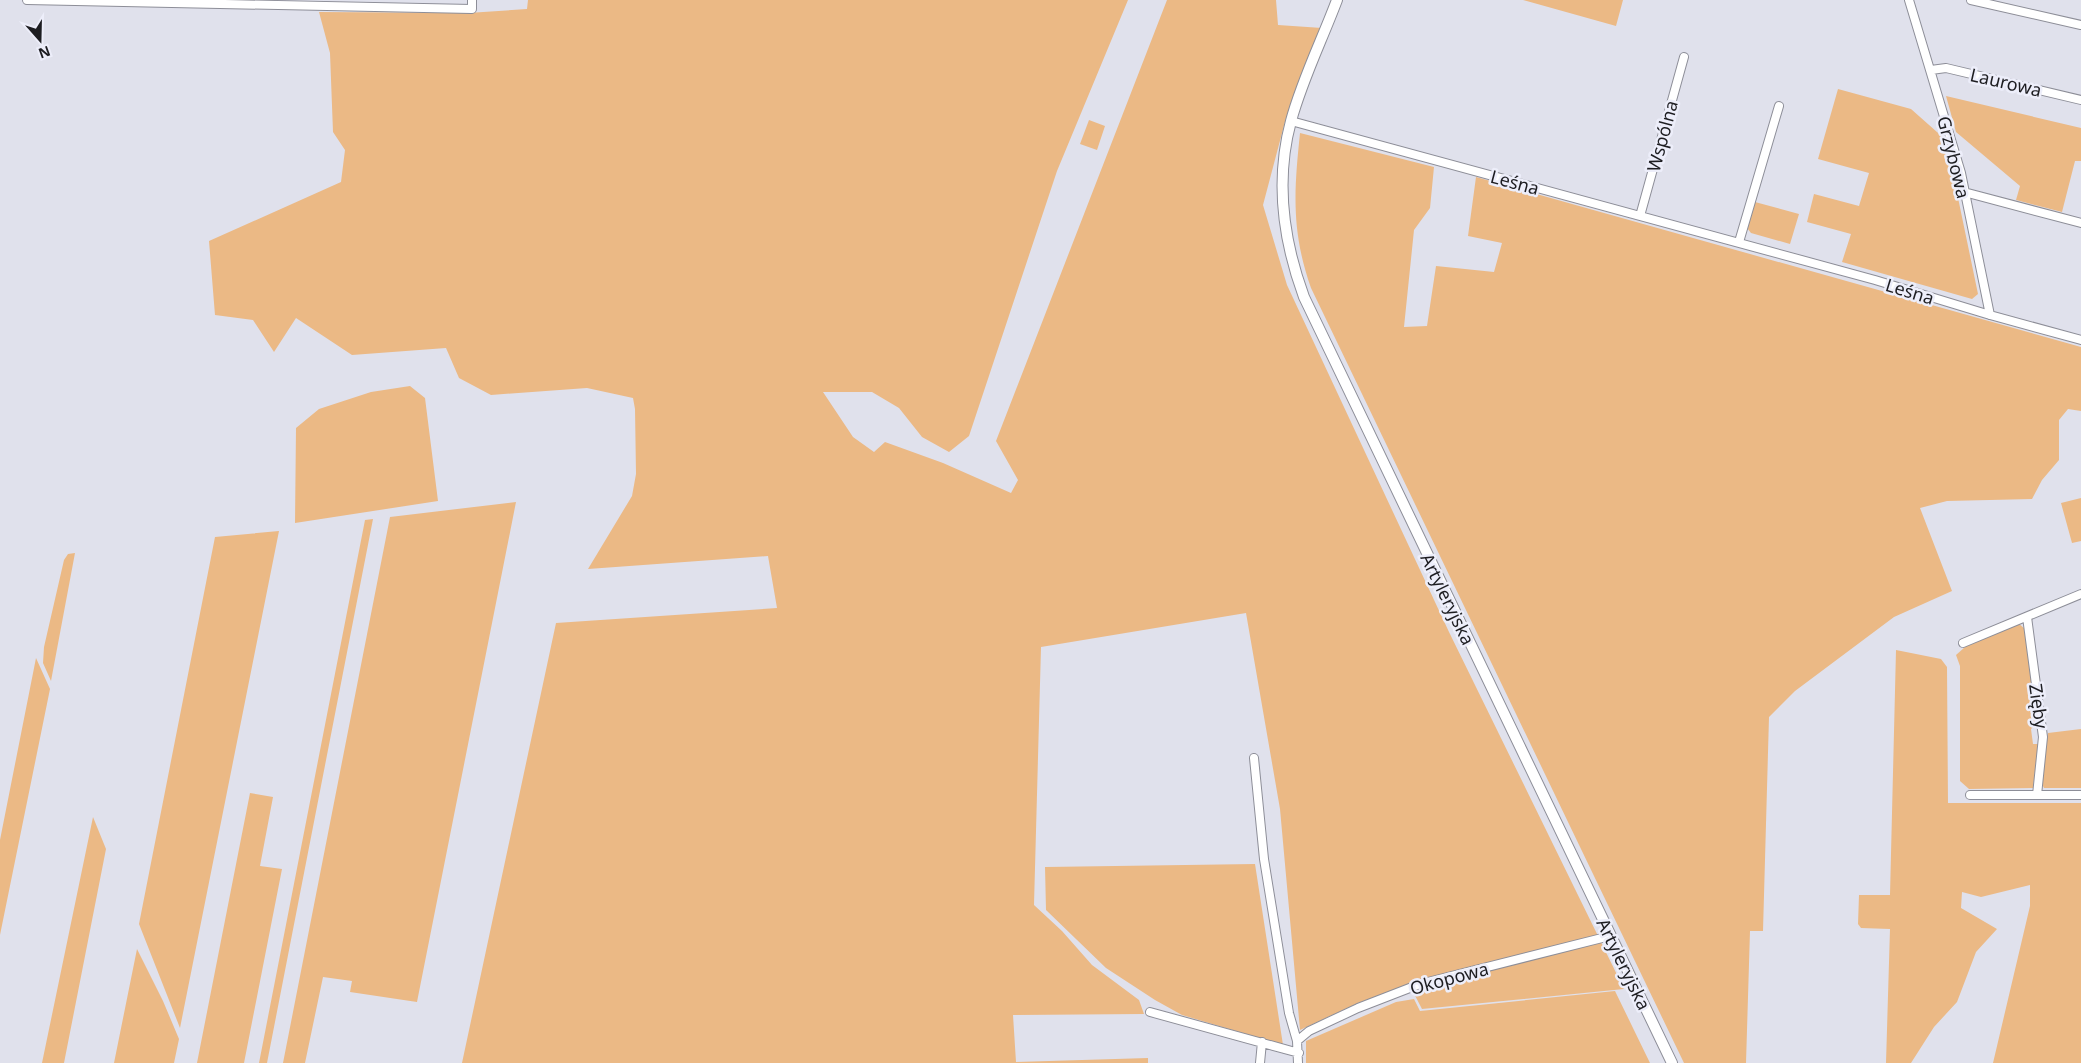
<svg xmlns="http://www.w3.org/2000/svg" width="2081" height="1063" font-family="'Noto Sans',sans-serif">
  <style>
    .green { fill: #ebb985 }
    .lines { fill: none; stroke-linecap: round; stroke-linejoin: round }
    .street-casing { stroke: #8d8e98; stroke-width: 10 }
    .secondary-casing { stroke: #8d8e98; stroke-width: 12 }
    .street { stroke: #fff; stroke-width: 8 }
    .secondary { stroke: #fff; stroke-width: 10 }
    .labels { text-anchor: middle; dominant-baseline: central; stroke-width: 5; stroke-linejoin: round; paint-order: stroke }
    .street-label { font-size: 18px; fill: #1d1d21; stroke: #edeefa }
  </style>
  <rect width="100%" height="100%" fill="#e0e1ec"/>
  <path class="green" d="M528 0H1128L1057 171 969 436 949 452 922 437 899 408 872 392H823L853 437 874 452 885 442 943 463 1011 493 1018 480 996 441 1167 0H1276L1278 25 1322 28 1286 118 1263 205 1287 285 1449 632 1624 989 1422 1009 1409 984 1358 1003 1300 1030 1280 809 1246 613 1041 647 1034 905 1062 931 1092 965 1139 1000 1144 1014 1013 1015 1016 1062 1148 1058V1063H462L556 623 777 608 768 556 588 569 632 496 636 474 635 409 633 398 587 388 491 395 459 378 446 348 352 355 296 318 274 352 253 320 215 315 209 241 341 182 345 150 333 132 330 53 319 12 468 13 527 9Z
    M1523 0H1623L1616 26Z
    M1838 89 1911 109 1946 140 1978 294 1972 299 1842 262 1851 234 1807 222 1814 194 1859 206 1869 173 1818 159Z
    M1946 96 2081 128V161H2075L2062 212 2016 200 2020 186 1956 132Z
    M1089 120 1105 126 1097 150 1080 144Z
    M1300 133 1434 167 1430 208 1414 230 1404 327 1427 326 1436 266 1494 272 1502 243 1468 236 1476 177 2081 347V411L2068 409 2059 420V460L2042 480 2032 499 1947 501 1920 508 1952 591 1894 617 1795 691 1769 717 1763 931H1750L1746 1063H1684L1311 288C1291 231 1294 191 1300 133Z
    M1755 202 1799 214 1790 244 1751 233 1747 228Z
    M410 386 425 398 438 501 295 523 296 428 319 409 371 392Z
    M2081 498V541L2072 543 2061 503Z
    M516 502 417 1002 350 992 352 981 323 977 305 1063H283L390 517Z
    M373 519 267 1063H259L365 520Z
    M279 531 180 1028 139 924 215 537Z
    M75 553 51 681 43 663 44 647 64 560 68 554Z
    M2018 623 2025 629 2037 723 2031 729 2033 744H2038L2033 788 1969 789 1960 781V666L1956 655 1965 647Z
    M1896 650 1941 659 1947 667 1948 803H2081V1063H1993L2030 906V885L1981 897 1962 892 1961 908 1997 929 1976 952 1957 1002 1934 1027 1911 1063H1886L1890 929 1861 928 1858 924 1859 895H1890Z
    M36 658 50 689 0 935V840Z
    M2081 729V788H2044L2041 782 2048 733Z
    M250 793 273 797 260 866 282 869 244 1063H197Z
    M93 817 106 849 64 1063H42Z
    M1255 864 1283 1045 1182 1015 1155 1000 1106 968 1046 910 1045 867Z
    M137 949 163 1001 179 1039 174 1063H114Z
    M1615 991 1650 1063H1306V1041L1396 1002 1414 999 1420 1011Z"/>
  <g class="lines">
    <g class="street-casing">
      <path id="street" d="M27 0 472 9V0
        M1909 0 1961 173 1990 315
        M1971 0 2081 25
        M1931 70 1946 68 2081 100
        M1291 121 1875 280 1990 315 2081 340
        M1964 192 2081 223
        M1640 216 1684 57
        M1739 242 1779 106
        M2027 617 2043 737 2037 795
        M1963 643 2081 594
        M1254 758 1264 859 1289 1013 1297 1041 1298 1063
        M1970 795H2081
        M1150 1012 1299 1053
        M1297 1041 1309 1031 1358 1008 1420 984 1610 936
        M1260 1063 1262 1042"/>
    </g>
    <g class="secondary-casing">
      <path id="secondary" d="M1337 0C1322 40 1302 80 1291 121 1275 180 1283 240 1304 297L1672 1063"/>
    </g>
    <use href="#street" class="street"/>
    <use href="#secondary" class="secondary"/>
  </g>
  <g class="labels">
    <g class="street-label">
      <text transform="translate(2006 82) rotate(13)">Laurowa</text>
      <text transform="translate(1662 136) rotate(-75)">Wspólna</text>
      <text transform="translate(1954 157) rotate(76)">Grzybowa</text>
      <text transform="translate(1515 182) rotate(15)">Leśna</text>
      <text transform="translate(1910 291) rotate(17)">Leśna</text>
      <text transform="translate(1448 599) rotate(64)">Artyleryjska</text>
      <text transform="translate(2039 706) rotate(82)">Zięby</text>
      <text transform="translate(1624 964) rotate(64)">Artyleryjska</text>
      <text transform="translate(1449 978) rotate(-15)">Okopowa</text>
    </g>
  </g>
  <g transform="translate(40 40) rotate(160)" stroke="#edeefa" stroke-width="4" paint-order="stroke">
  <path d="M0-4L9 19L0 12L-9 19Z" fill="#1d1d21"/>
  <text y="-8" font-size="14" font-weight="bold" text-anchor="middle" fill="#1d1d21">N</text>
  </g>
</svg>
